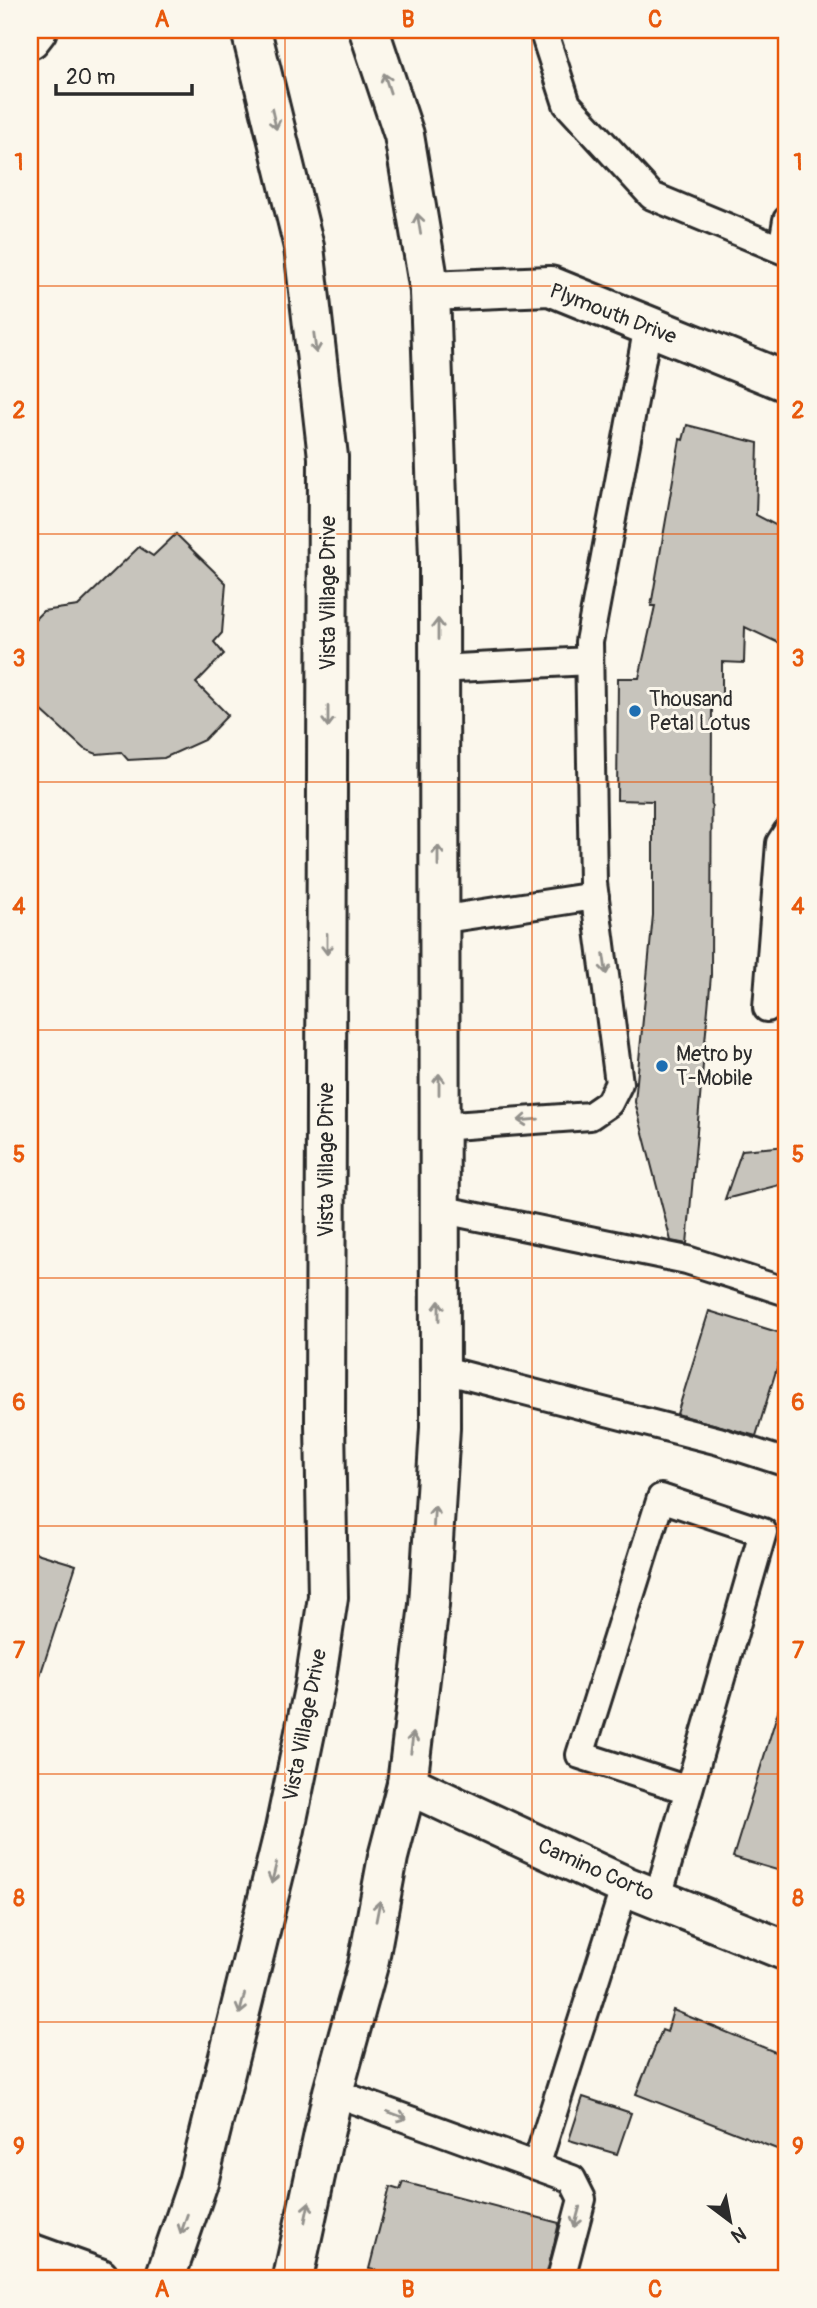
<svg xmlns="http://www.w3.org/2000/svg" width="817" height="2308" font-family="Pangolin,sans-serif">
  <style>
    .building { fill: #c7c4bc; stroke: #2b2b2b; stroke-width: 2 }
    .lines { fill: none; stroke-linecap: round; stroke-linejoin: round }
    .service-casing { stroke: #2b2b2b; stroke-width: 32 }
    .tertiary-casing { stroke: #2b2b2b; stroke-width: 44 }
    .primary-casing { stroke: #2b2b2b; stroke-width: 44 }
    .service { stroke: #fbf7ec; stroke-width: 26 }
    .tertiary { stroke: #fbf7ec; stroke-width: 38 }
    .primary { stroke: #fbf7ec; stroke-width: 38 }
    .oneway { stroke: #93918c }
    .grid { fill: none; stroke: #e8590c; stroke-width: 2; stroke-opacity: 0.55 }
    .poi-dot { fill: #1f6fb2; stroke: #fbf7ec; stroke-width: 2.5 }
    .labels { text-anchor: middle; dominant-baseline: central; stroke-width: 6; stroke-linejoin: round; paint-order: stroke }
    .street-label { font-size: 21px; fill: #2b2b2b; stroke: #fbf7ec }
    .poi-label { font-size: 21px; fill: #2b2b2b; stroke: #fbf7ec; text-anchor: start }
    .neatline { fill: none; stroke: #e8590c; stroke-width: 2.5 }
    .grid-label { font-size: 23px; text-anchor: middle; font-weight: bold; fill: #e8590c }
  </style>
  <rect width="100%" height="100%" fill="#fbf7ec"/>
  <filter id="ink" filterUnits="userSpaceOnUse"><feTurbulence type="fractalNoise" baseFrequency=".0143" numOctaves="2"/><feDisplacementMap in="SourceGraphic" scale="14" xChannelSelector="R" yChannelSelector="G"/><feConvolveMatrix kernelMatrix="1 2 1 2 8 2 1 2 1" color-interpolation-filters="sRGB"/></filter>
  <g filter="url(#ink)">
    <path class="building" d="M687 425 758 443 756 515 787 531V647L745 627 744 663 722 662V698L712 699 711 975 687 1244 671 1241 635 1102 653 915V801L617 800 618 678H639L655 606H651L680 439 683 440Z
      M176 534 226 583 222 633 214 642 224 654 196 683 228 715 204 740 164 758 128 760 121 752 97 754 84 749 30 700V624L43 611 78 606 139 547 153 556Z
      M787 1146V1183L725 1199 742 1150Z
      M709 1311 787 1335 756 1436 677 1414Z
      M30 1551 76 1565 37 1685 30 1684Z
      M779 1708 787 1709V1873L733 1857Z
      M673 2010 787 2057V2153L636 2094 662 2030 667 2032Z
      M583 2097 631 2113 617 2154 569 2140Z
      M403 2182 559 2223 546 2278H377L379 2271 369 2269 390 2187 400 2190Z"/>
    <g class="lines">
      <g class="service-casing">
        <path id="service" d="M543 30 567 104 652 196 787 252
          M782 249 787 220
          M438 669 589 661
          M438 920 595 896
          M767 1008 780 843 787 832
          M439 1127 590 1116 609 1103 619 1083 593 883 589 642 648 326
          M439 1209 687 1260 787 1292
          M440 1369 719 1441 787 1463
          M658 1897 763 1532 661 1498 580 1755 688 1790
          M333 2092 572 2179 582 2199 561 2278
          M536 2166 625 1886"/>
      </g>
      <g class="tertiary-casing">
        <path id="tertiary" d="M30 39 37 30
          M430 291 550 286 787 382
          M407 1784 625 1886 787 1951
          M30 2253 99 2278"/>
      </g>
      <g class="primary-casing">
        <path id="primary" d="M165 2278 198 2182 285 1829 315 1684 328 1597 325 1423 328 457 304 247 251 30
          M293 2278 333 2092 368 1965 388 1857 407 1784 429 1605 440 1428 439 558 430 291 404 135 369 30"/>
      </g>
      <use href="#service" class="service"/>
      <use href="#tertiary" class="tertiary"/>
      <use href="#primary" class="primary"/>
    </g>
    <defs><path id="oneway-shaft" d="M-6 0H5M1.5-3L5.5 0L1.5 3" fill="none" stroke-width="1.6" stroke-linecap="round" stroke-linejoin="round" transform="scale(1.75)"/></defs>
    <g class="oneway">
      <use href="#oneway-shaft" transform="translate(387 83) rotate(-108)"/>
      <use href="#oneway-shaft" transform="translate(274 119) rotate(77)"/>
      <use href="#oneway-shaft" transform="translate(419 224) rotate(-99)"/>
      <use href="#oneway-shaft" transform="translate(315 343) rotate(83)"/>
      <use href="#oneway-shaft" transform="translate(438 629) rotate(-90)"/>
      <use href="#oneway-shaft" transform="translate(328 717) rotate(90)"/>
      <use href="#oneway-shaft" transform="translate(438 856) rotate(-90)"/>
      <use href="#oneway-shaft" transform="translate(327 944) rotate(90)"/>
      <use href="#oneway-shaft" transform="translate(605 964) rotate(82)"/>
      <use href="#oneway-shaft" transform="translate(439 1084) rotate(-90)"/>
      <use href="#oneway-shaft" transform="translate(528 1120) rotate(175)"/>
      <use href="#oneway-shaft" transform="translate(439 1311) rotate(-90)"/>
      <use href="#oneway-shaft" transform="translate(434 1516) rotate(-87)"/>
      <use href="#oneway-shaft" transform="translate(412 1743) rotate(-83)"/>
      <use href="#oneway-shaft" transform="translate(274 1873) rotate(104)"/>
      <use href="#oneway-shaft" transform="translate(378 1911) rotate(-79)"/>
      <use href="#oneway-shaft" transform="translate(242 2004) rotate(104)"/>
      <use href="#oneway-shaft" transform="translate(397 2115) rotate(20)"/>
      <use href="#oneway-shaft" transform="translate(307 2212) rotate(-78)"/>
      <use href="#oneway-shaft" transform="translate(577 2217) rotate(105)"/>
      <use href="#oneway-shaft" transform="translate(184 2224) rotate(109)"/>
    </g>
  </g>
  <path class="grid" d="M285 30V2278M532 30V2278M30 286H787M30 534H787M30 782H787M30 1030H787M30 1278H787M30 1526H787M30 1774H787M30 2022H787"/>
  <g class="poi-dot">
    <circle cx="635" cy="711" r="7"/>
    <circle cx="662" cy="1066" r="7"/>
  </g>
  <g class="labels">
    <g class="street-label">
      <text transform="translate(613 314) rotate(21)">Plymouth Drive</text>
      <text transform="translate(328 593) rotate(-90)">Vista Village Drive</text>
      <text transform="translate(326 1160) rotate(-90)">Vista Village Drive</text>
      <text transform="translate(305 1725) rotate(-79)">Vista Village Drive</text>
      <text transform="translate(596 1870) rotate(24)">Camino Corto</text>
    </g>
    <g class="poi-label">
      <text x="649" y="699">Thousand<tspan x="649" dy="24">Petal Lotus</tspan></text>
      <text x="676" y="1054">Metro by<tspan x="676" dy="24">T-Mobile</tspan></text>
    </g>
  </g>
  <rect width="817" height="2308" fill="none" stroke="#fbf7ec" stroke-width="77"/>
  <g transform="translate(730 2221) rotate(148)" stroke="#fbf7ec" stroke-width="5" paint-order="stroke">
  <path d="M0-5L12 26L0 18L-12 26Z" fill="#2b2b2b"/>
  <text y="-10" font-size="19" font-weight="bold" text-anchor="middle" fill="#2b2b2b">N</text>
  </g>
  <path d="M56 84v10h136v-10" fill="none" stroke="#2b2b2b" stroke-width="3.5"/>
  <text x="66" y="84" font-size="21" fill="#2b2b2b" stroke="#fbf7ec" stroke-width="5" paint-order="stroke">20 m</text>
  <rect x="38" y="38" width="740" height="2232" class="neatline"/>
  <g class="grid-label">
    <text x="162" y="27">A</text>
    <text x="408" y="27">B</text>
    <text x="655" y="27">C</text>
    <text x="19" y="170">1</text>
    <text x="798" y="170">1</text>
    <text x="19" y="418">2</text>
    <text x="798" y="418">2</text>
    <text x="19" y="666">3</text>
    <text x="798" y="666">3</text>
    <text x="19" y="914">4</text>
    <text x="798" y="914">4</text>
    <text x="19" y="1162">5</text>
    <text x="798" y="1162">5</text>
    <text x="19" y="1410">6</text>
    <text x="798" y="1410">6</text>
    <text x="19" y="1658">7</text>
    <text x="798" y="1658">7</text>
    <text x="19" y="1906">8</text>
    <text x="798" y="1906">8</text>
    <text x="19" y="2154">9</text>
    <text x="798" y="2154">9</text>
    <text x="162" y="2297">A</text>
    <text x="408" y="2297">B</text>
    <text x="655" y="2297">C</text>
  </g>
</svg>
